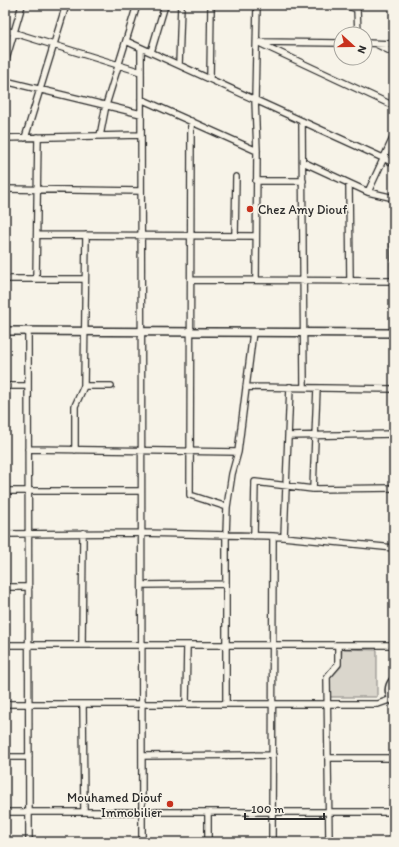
<svg xmlns="http://www.w3.org/2000/svg" width="399" height="847" font-family="Itim,sans-serif">
  <style>
    .green { fill: #dad6cc; stroke: #82807c }
    .lines { fill: none; stroke-linecap: round; stroke-linejoin: round }
    .minor-casing { stroke: #2b2b2b; stroke-width: 8 }
    .major-casing { stroke: #2b2b2b; stroke-width: 10 }
    .highway-casing { stroke: #2b2b2b; stroke-width: 11 }
    .minor { stroke: #f7f3e8; stroke-width: 5.5 }
    .major { stroke: #f7f3e8; stroke-width: 7 }
    .highway { stroke: #f7f3e8; stroke-width: 8 }
    .poi-dot { fill: #c8321e; stroke: #f7f3e8; stroke-width: 1.5 }
    .labels { text-anchor: middle; dominant-baseline: central; stroke-width: 3; stroke-linejoin: round; paint-order: stroke }
    .poi-label { font-size: 13px; fill: #2b2b2b; stroke: #f7f3e8; text-anchor: start }
  </style>
  <rect width="100%" height="100%" fill="#f7f3e8"/>
  <filter id="ink" filterUnits="userSpaceOnUse"><feTurbulence type="fractalNoise" baseFrequency=".025" numOctaves="2"/><feDisplacementMap in="SourceGraphic" scale="8" xChannelSelector="R" yChannelSelector="G"/><feConvolveMatrix kernelMatrix="1 2 1 2 8 2 1 2 1" color-interpolation-filters="sRGB"/></filter>
  <g filter="url(#ink)">
    <path class="green" d="M342 649 377 650V697H329L330 679 341 667Z"/>
    <g class="lines">
      <g class="minor-casing">
        <path id="minor" d="M344 5 357 9 358 34
          M5 30 141 72
          M126 41 394 163
          M257 42 394 106
          M259 42 341 43
          M365 43 394 44
          M378 45 394 53
          M141 48 142 842
          M151 52 165 5
          M5 63 22 5
          M179 65 181 5
          M210 79 211 5
          M5 81 141 114
          M141 99 257 151
          M191 121 190 495 227 507
          M302 121 304 387
          M100 136 106 105 137 5
          M5 138 141 135
          M25 138 66 5
          M303 162 368 192 394 198
          M256 181H303
          M349 184 350 281
          M5 189 141 191
          M368 192 394 136
          M393 197 394 277
          M37 235 256 236
          M235 236 236 177
          M5 279H85
          M36 279 38 137
          M191 280 394 281
          M256 280 257 151 255 100 257 5
          M28 331 29 842
          M5 386H28
          M84 386H111
          M246 387 394 389
          M288 436 394 434
          M28 449 238 452
          M75 450V406L84 386 86 235
          M313 489 317 388
          M5 491H141
          M5 534 141 533 273 536 394 548
          M254 536 255 482 313 489 394 488
          M284 537 290 387
          M142 585 226 584
          M5 587H29
          M5 645H394
          M82 645 83 533
          M5 704H378L392 699
          M83 704 84 812
          M186 704 187 645
          M226 704V535L227 507 232 474 238 452 253 332
          M142 756 273 755
          M5 757H29
          M328 758H394
          M5 812H394
          M208 842V812
          M272 842 273 536
          M329 842 327 677 338 664V645"/>
      </g>
      <g class="major-casing">
        <path id="major" d="M5 331 394 333"/>
      </g>
      <g class="highway-casing">
        <path id="highway" d="M394 680C388 687 389 694 394 701"/>
      </g>
      <use href="#minor" class="minor"/>
      <use href="#major" class="major"/>
      <use href="#highway" class="highway"/>
    </g>
  </g>
  <g class="poi-dot">
    <circle cx="250" cy="209" r="4"/>
    <circle cx="170" cy="804" r="4"/>
  </g>
  <g class="labels">
    <g class="poi-label">
      <text x="258" y="209">Chez Amy Diouf</text>
      <text x="162" y="797" text-anchor="end">Mouhamed Diouf<tspan x="162" dy="15">Immobilier</tspan></text>
    </g>
  </g>
  <rect width="399" height="847" fill="none" stroke="#f7f3e8" stroke-width="20"/>
  <rect x="10" y="10" width="379" height="827" fill="none" stroke="#2b2b2b" stroke-width="1.5" filter="url(#ink)"/>
  <g transform="translate(353 46) rotate(111)"><circle r="19" fill="#f7f3e8" stroke="#a5a39c"/>
  <path d="M0-3L7 15L0 10L-7 15Z" fill="#c8321e"/>
  <text y="-6" font-size="11" font-weight="bold" text-anchor="middle" fill="#2b2b2b">N</text>
  </g>
  <path d="M245 813v6h79v-6" fill="none" stroke="#2b2b2b" stroke-width="2"/>
  <text x="251" y="813" font-size="12" fill="#2b2b2b" stroke="#f7f3e8" stroke-width="3" paint-order="stroke">100 m</text>
</svg>
